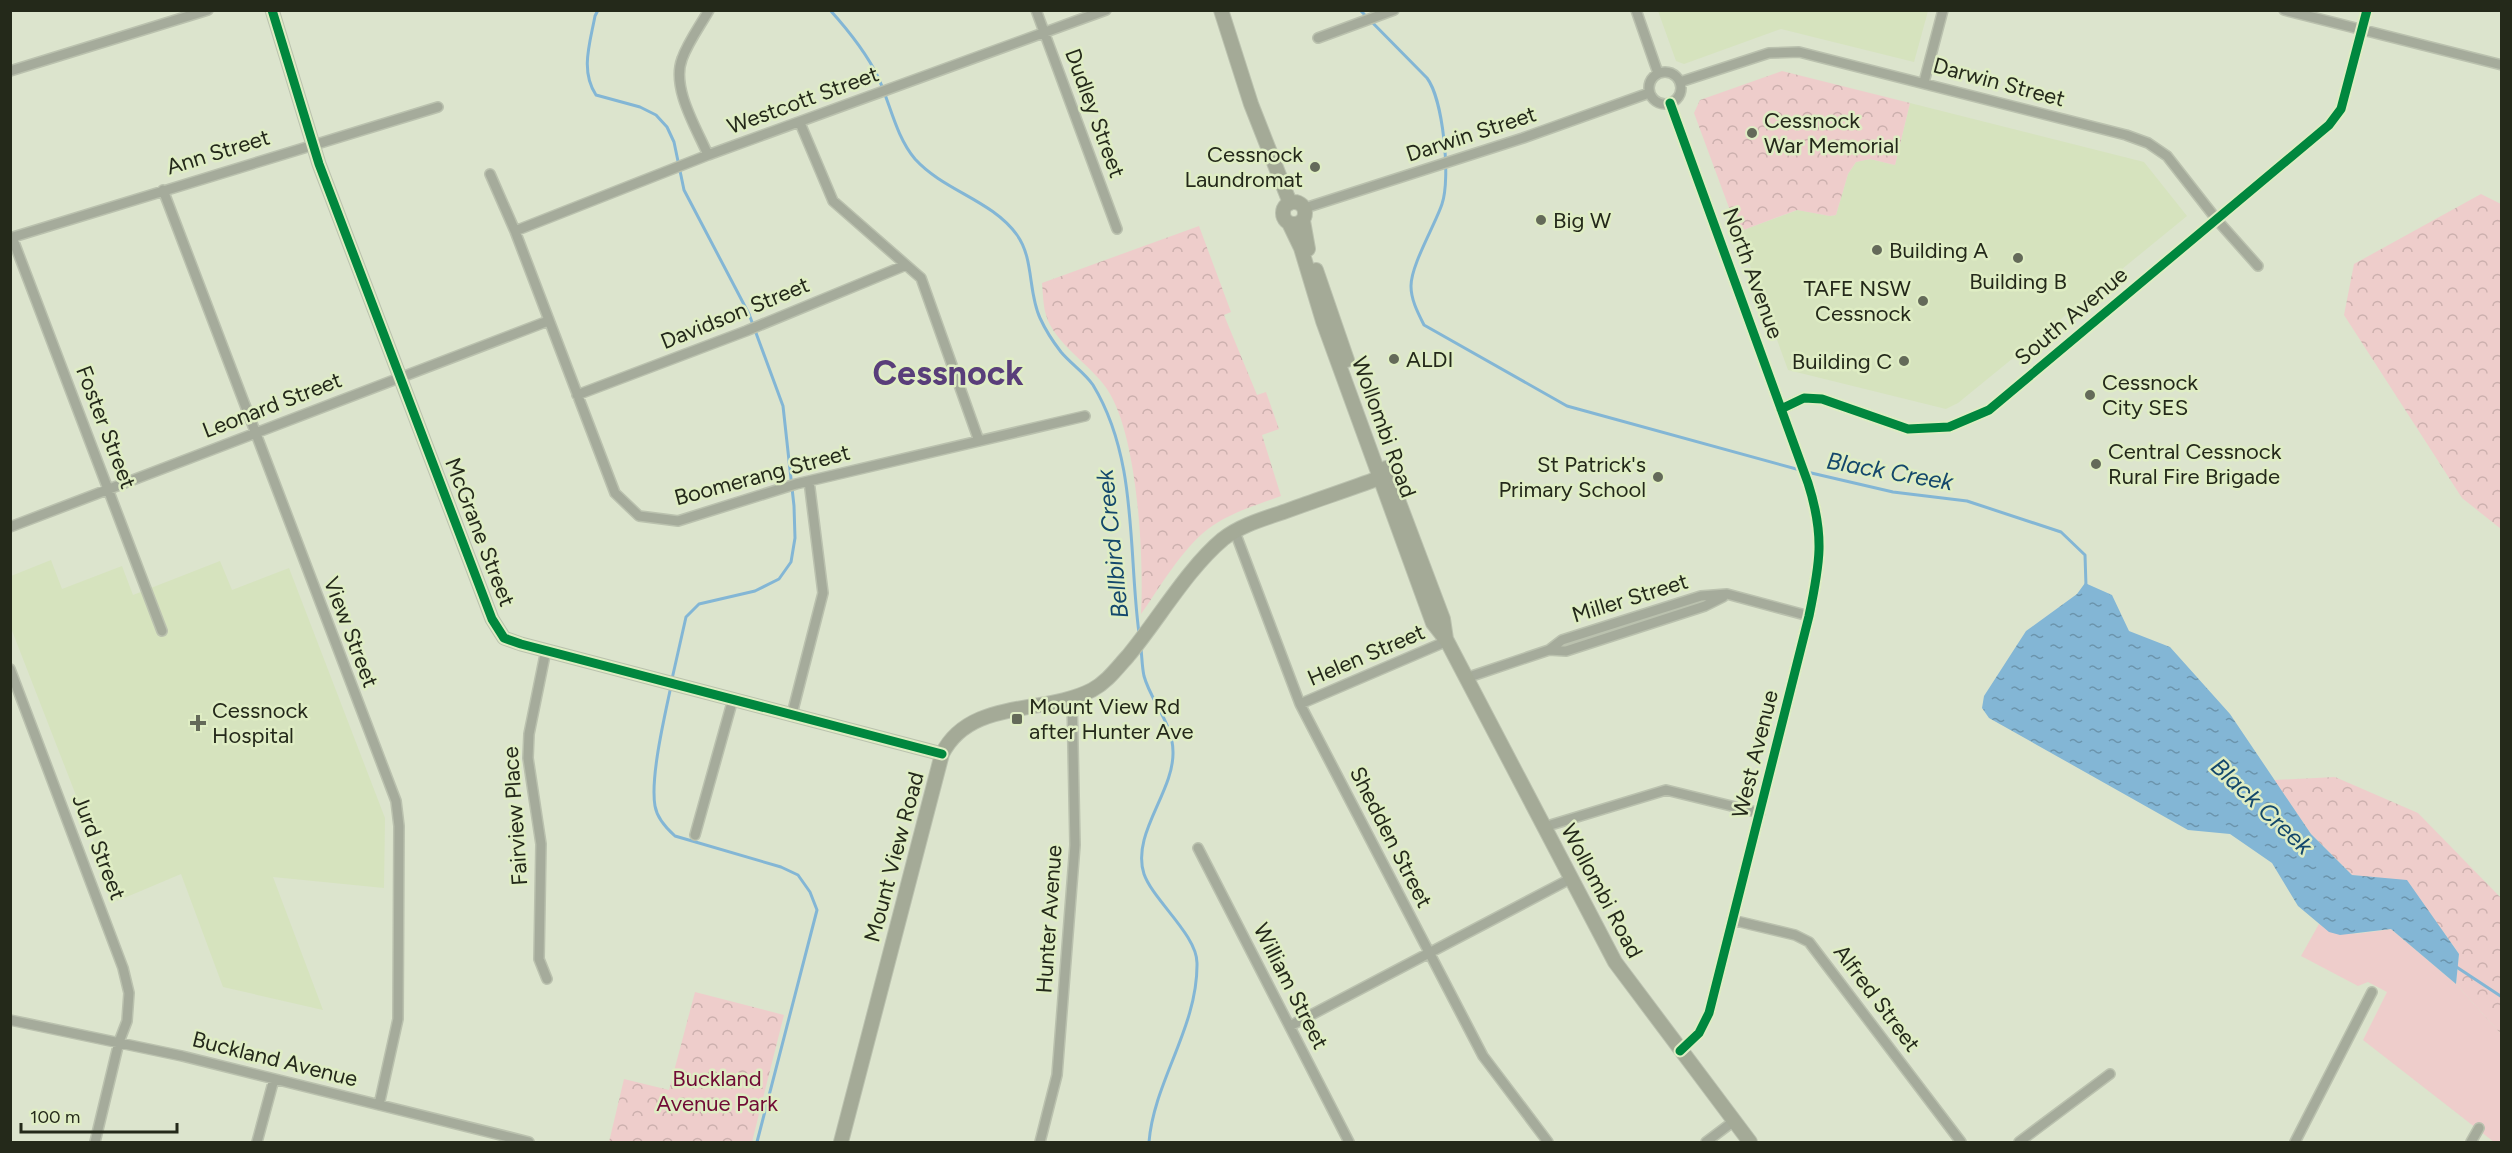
<svg xmlns="http://www.w3.org/2000/svg" width="2512" height="1153" font-family="Figtree,sans-serif">
  <style>
    .built { fill: #d6e3be }
    .green { fill: #eecdcb }
    .forest { fill: url(#forest-crowns) }
    .water { fill: url(#water-ripples) }
    .lines { fill: none; stroke-linecap: round; stroke-linejoin: round }
    .stream { stroke: #83b6d5; stroke-width: 3 }
    .minor-casing { stroke: #bac1ae; stroke-width: 12 }
    .tertiary-casing { stroke: #bac1ae; stroke-width: 15 }
    .secondary-casing { stroke: #bac1ae; stroke-width: 16 }
    .minor { stroke: #a5ab9b; stroke-width: 9 }
    .tertiary { stroke: #a5ab9b; stroke-width: 12 }
    .secondary { stroke: #a4aa97; stroke-width: 14 }
    .cycleway-casing { stroke: #dfedc4; stroke-width: 13 }
    .cycleway { stroke: #00873e; stroke-width: 9 }
    .poi-dot { fill: #646a59; stroke: #dfedc4; stroke-width: 2 }
    .labels { text-anchor: middle; dominant-baseline: central; stroke-width: 5; stroke-linejoin: round; paint-order: stroke }
    .street-label { font-size: 22px; fill: #24291a; stroke: #dfedc4 }
    .poi-label { font-size: 22px; fill: #24291a; stroke: #dfedc4; text-anchor: start }
    .park-label { font-size: 22px; fill: #700a35; stroke: #dfedc4 }
    .water-label { font-size: 24px; font-style: italic; fill: #14486c; stroke: #dfedc4 }
    .town-label { font-size: 34px; font-weight: bold; fill: #593e7a; stroke: #dfedc4 }
  </style>
  <defs>
    <pattern id="forest-crowns" width="20" height="18" patternUnits="userSpaceOnUse" patternTransform="scale(1.5)"><rect width="20" height="18" fill="#eecdcb"/><path d="M2 6a3 3 0 1 1 6 0M12 15a3 3 0 1 1 6 0" fill="none" stroke="#ccb0ae"/></pattern>
    <pattern id="water-ripples" width="26" height="14" patternUnits="userSpaceOnUse" patternTransform="scale(1.5)"><rect width="26" height="14" fill="#83b6d5"/><path d="M2 4q2-2 4 0t4 0M15 11q2-2 4 0t4 0" fill="none" stroke="#6b94ac"/></pattern>
  </defs>
  <rect width="100%" height="100%" fill="#dce4cd"/>
  <path class="built" d="M1658 11V10L1928 11 1914 62 1781 29 1684 64 1676 61Z
    M1910 103 2144 162 2187 216 1958 403 1946 409 1788 370 1738 232 1798 210 1830 216 1836 215 1848 174 1856 162 1870 159 1895 165Z
    M51 560 62 589 122 566 133 595 220 561 232 590 289 568 385 818 384 888 273 877 323 1010 223 987 181 874 117 901 11 628V576Z"/>
  <path class="green" d="M2319 924C2340 940 2366 932 2391 929L2456 984 2501 1034V1142H2494L2363 1040 2387 992 2368 982 2358 986 2301 956Z"/>
  <path class="forest" d="M1782 71 1910 103 1895 165 1870 159 1856 162 1848 174 1836 215 1830 216 1797 210 1738 232 1694 113 1700 100Z
    M2481 194 2501 204V529L2462 498 2344 315 2354 264Z
    M1199 226 1231 312 1224 315 1257 395 1266 392 1279 429 1262 435 1281 496C1257 505 1229 513 1208 529 1181 550 1161 586 1141 614 1144 558 1138 435 1107 389 1091 365 1054 343 1046 315 1043 305 1043 293 1042 283Z
    M2335 777 2418 813 2501 898V1034L2456 984 2459 954 2407 881 2352 875 2311 834 2274 780Z
    M695 992 784 1015 752 1142H609L624 1079 669 1090Z"/>
  <path class="water" d="M2085 583 2112 595 2129 631 2170 647 2230 714 2311 834 2352 875 2407 880 2459 954 2456 984 2391 929 2340 935 2329 932 2298 906 2272 863 2230 834 2188 830 1989 718 1982 708 1984 696 2026 631 2077 594Z"/>
  <g class="lines">
    <path class="stream" d="M598 10 595 16C590 43 580 71 596 95L640 107 656 115 667 127 674 142 684 190 749 314 783 406 794 506 795 538 791 562 779 579 755 591 699 604 686 617 672 679
      M830 10C848 30 866 52 878 77 890 103 896 137 915 159 944 191 992 200 1017 235 1034 258 1028 293 1040 318 1045 329 1054 343 1061 352 1071 364 1085 373 1093 385 1138 459 1128 551 1139 633
      M1360 10 1427 78C1443 99 1451 178 1442 204 1435 225 1411 265 1411 286 1411 300 1418 313 1424 325L1567 406 1800 470
      M1807 472 1893 492 1967 501 2061 532 2085 555 2086 586
      M1141 649C1142 657 1142 667 1144 676 1151 702 1173 723 1173 752 1174 792 1131 834 1144 874 1153 900 1197 935 1197 963 1198 1027 1154 1081 1149 1142
      M671 686C665 715 650 777 655 806 657 818 666 828 675 836L781 867 798 875 810 892 817 910 757 1142
      M2455 966 2502 997"/>
    <g class="minor-casing">
      <path id="minor" d="M1036 10 1117 229
        M1636 10 1658 73
        M2284 10 2502 65
        M1318 38 1394 10
        M10 71 208 10
        M1649 88a16 16 0 1 1 32 0a16 16 0 1 1-32 0Z
        M1680 82 1769 53 1799 52 2126 135 2148 143 2167 156 2217 220 2258 266
        M1924 82 1943 10
        M1670 103 1808 483C1825 536 1820 563 1809 616L1709 1013 1699 1033 1680 1051
        M800 123 833 201 921 278 979 441
        M708 155C697 129 671 88 682 59 688 42 700 26 709 10
        M490 174 515 231 615 493 639 516 678 521 796 484 1085 416
        M163 190 396 801 399 826 398 1019 379 1105
        M1305 208 1523 138 1649 93
        M515 231 708 155 1106 10
        M12 237 162 631
        M10 238 438 107
        M577 395 746 331 906 265
        M1781 409 1804 398 1822 399 1908 429 1949 427 1989 410 2329 125 2341 109 2367 10
        M10 527 548 321
        M1235 532 1300 704 1483 1056 1548 1142
        M546 650 529 734 528 758 541 844 539 959 547 979
        M1549 650 1566 651 1705 606 1723 597
        M10 669 123 968 129 993 127 1021 119 1042 95 1142
        M1466 678 1549 650 1562 640 1701 596 1727 594 1809 616
        M1300 704 1447 641
        M792 714 823 593 809 481
        M1544 827 1666 790 1760 813
        M695 835 733 699
        M1198 848 1349 1142
        M1732 920 1795 935 1809 942 1961 1142
        M10 1020 182 1056 529 1142
        M1290 1026 1570 879
        M257 1142 274 1079
        M1040 1142 1057 1075 1075 845 1072 697
        M1706 1142 1734 1121
        M2019 1142 2110 1074
        M2295 1142 2372 992
        M2471 1142 2479 1128"/>
    </g>
    <g class="tertiary-casing">
      <path id="tertiary" d="M272 10 319 164 492 619 504 638 521 644 942 754"/>
    </g>
    <g class="secondary-casing">
      <path id="secondary" d="M1221 10 1251 104 1290 203
        M1283 213a11 11 0 1 1 22 0a11 11 0 1 1-22 0Z
        M1303 221 1308 249
        M1289 223 1301 248 1323 321 1433 623 1447 641 1615 962 1750 1142
        M1316 270 1347 360
        M1386 468 1443 619 1446 639
        M841 1142 942 754C970 698 1044 715 1092 690 1107 682 1117 668 1128 656 1158 620 1188 568 1223 539 1242 524 1267 518 1289 510 1319 499 1350 489 1379 478"/>
    </g>
    <use href="#minor" class="minor"/>
    <use href="#tertiary" class="tertiary"/>
    <use href="#secondary" class="secondary"/>
    <g class="cycleway-casing">
      <path id="cycleway" d="M272 10 319 164 492 619 504 638 521 644 942 754
        M1670 103 1808 483C1825 536 1820 563 1809 616L1709 1013 1699 1033 1680 1051
        M1781 409 1804 398 1822 399 1908 429 1949 427 1989 410 2329 125 2341 109 2367 10"/>
    </g>
    <use href="#cycleway" class="cycleway"/>
  </g>
  <g class="poi-dot">
    <circle cx="1752" cy="133" r="6"/>
    <circle cx="1315" cy="167" r="6"/>
    <circle cx="1541" cy="220" r="6"/>
    <circle cx="1877" cy="250" r="6"/>
    <circle cx="2018" cy="258" r="6"/>
    <circle cx="1923" cy="301" r="6"/>
    <circle cx="1394" cy="359" r="6"/>
    <circle cx="1904" cy="361" r="6"/>
    <circle cx="2090" cy="395" r="6"/>
    <circle cx="2096" cy="464" r="6"/>
    <circle cx="1658" cy="477" r="6"/>
    <rect x="1011" y="713" width="12" height="12" rx="3"/>
    <path d="M195 714h6v6h6v6h-6v6h-6v-6h-6v-6h6z"/>
  </g>
  <g class="labels">
    <g class="street-label">
      <text transform="translate(1999 82) rotate(15)">Darwin Street</text>
      <text transform="translate(803 100) rotate(-20)">Westcott Street</text>
      <text transform="translate(1095 113) rotate(70)">Dudley Street</text>
      <text transform="translate(1471 134) rotate(-18)">Darwin Street</text>
      <text transform="translate(218 152) rotate(-17)">Ann Street</text>
      <text transform="translate(1753 273) rotate(70)">North Avenue</text>
      <text transform="translate(735 313) rotate(-22)">Davidson Street</text>
      <text transform="translate(2071 316) rotate(-40)">South Avenue</text>
      <text transform="translate(272 405) rotate(-21)">Leonard Street</text>
      <text transform="translate(106 427) rotate(69)">Foster Street</text>
      <text transform="translate(1384 427) rotate(70)">Wollombi Road</text>
      <text transform="translate(762 475) rotate(-15)">Boomerang Street</text>
      <text transform="translate(480 532) rotate(69)">McGrane Street</text>
      <text transform="translate(1630 598) rotate(-17)">Miller Street</text>
      <text transform="translate(351 632) rotate(69)">View Street</text>
      <text transform="translate(1366 655) rotate(-23)">Helen Street</text>
      <text transform="translate(1755 754) rotate(-76)">West Avenue</text>
      <text transform="translate(515 816) rotate(-94)">Fairview Place</text>
      <text transform="translate(1391 837) rotate(63)">Shedden Street</text>
      <text transform="translate(99 847) rotate(69)">Jurd Street</text>
      <text transform="translate(894 857) rotate(-75)">Mount View Road</text>
      <text transform="translate(1602 891) rotate(62)">Wollombi Road</text>
      <text transform="translate(1049 919) rotate(-86)">Hunter Avenue</text>
      <text transform="translate(1291 986) rotate(63)">William Street</text>
      <text transform="translate(1877 998) rotate(53)">Alfred Street</text>
      <text transform="translate(275 1059) rotate(14)">Buckland Avenue</text>
    </g>
    <g class="poi-label">
      <text x="1764" y="120">Cessnock<tspan x="1764" dy="25">War Memorial</tspan></text>
      <text x="1303" y="154" text-anchor="end">Cessnock<tspan x="1303" dy="25">Laundromat</tspan></text>
      <text x="1553" y="220">Big W</text>
      <text x="1889" y="250">Building A</text>
      <text x="2018" y="281" text-anchor="middle">Building B</text>
      <text x="1911" y="288" text-anchor="end">TAFE NSW<tspan x="1911" dy="25">Cessnock</tspan></text>
      <text x="1406" y="359">ALDI</text>
      <text x="1892" y="361" text-anchor="end">Building C</text>
      <text x="2102" y="382">Cessnock<tspan x="2102" dy="25">City SES</tspan></text>
      <text x="2108" y="451">Central Cessnock<tspan x="2108" dy="25">Rural Fire Brigade</tspan></text>
      <text x="1646" y="464" text-anchor="end">St Patrick's<tspan x="1646" dy="25">Primary School</tspan></text>
      <text x="1029" y="706">Mount View Rd<tspan x="1029" dy="25">after Hunter Ave</tspan></text>
      <text x="212" y="710">Cessnock<tspan x="212" dy="25">Hospital</tspan></text>
    </g>
    <g class="park-label">
      <text x="717" y="1078">Buckland<tspan x="717" dy="25">Avenue Park</tspan></text>
    </g>
    <g class="water-label">
      <text transform="translate(1890 471) rotate(10)">Black Creek</text>
      <text transform="translate(1112 544) rotate(-96)">Bellbird Creek</text>
      <text transform="translate(2262 806) rotate(43)">Black Creek</text>
    </g>
    <g class="town-label">
      <text x="948" y="373">Cessnock</text>
    </g>
  </g>
  <rect width="2512" height="1153" fill="none" stroke="#24291a" stroke-width="24"/>
  <path d="M21 1123v9h156v-9" fill="none" stroke="#24291a" stroke-width="3"/>
  <text x="30" y="1123" font-size="18" fill="#24291a" stroke="#dfedc4" stroke-width="4.5" paint-order="stroke">100 m</text>
</svg>
